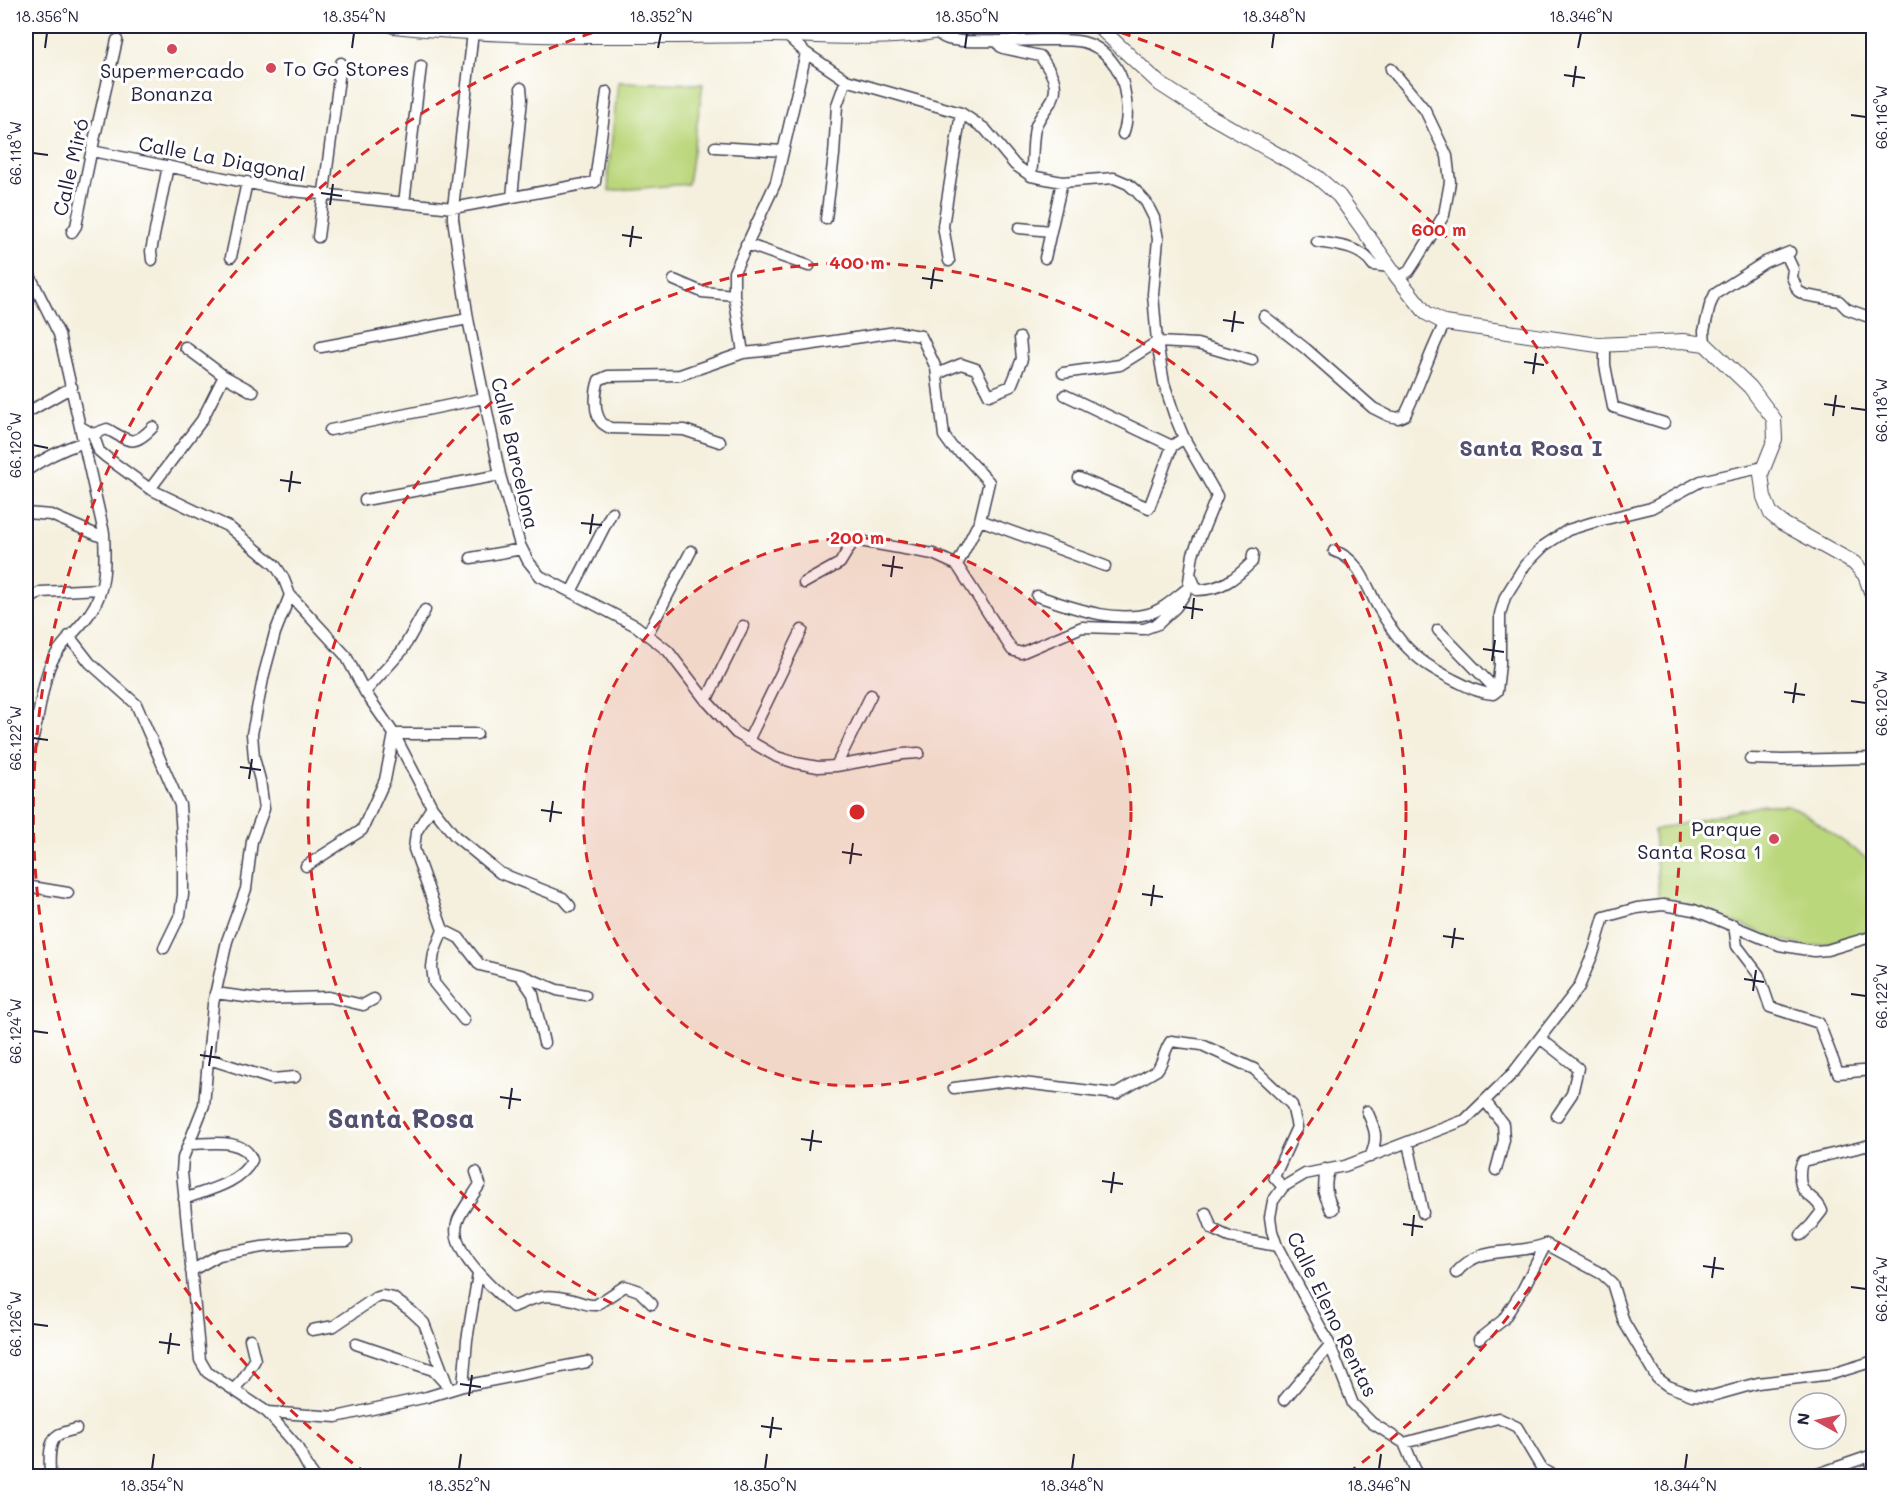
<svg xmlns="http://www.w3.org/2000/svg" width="1899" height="1502" font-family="Mali,sans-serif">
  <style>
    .green { fill: #bbd77c; stroke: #6e7c5c; stroke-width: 1.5 }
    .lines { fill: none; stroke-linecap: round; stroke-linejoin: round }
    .minor-casing { stroke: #424153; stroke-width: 13 }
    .tertiary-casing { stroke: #424153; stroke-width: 16 }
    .minor { stroke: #fff; stroke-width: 10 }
    .tertiary { stroke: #fff; stroke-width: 14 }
    .ticks { fill: none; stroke: #22223b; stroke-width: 2 }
    .ring { fill: none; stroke: #d62828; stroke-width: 3; stroke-dasharray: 10 8 }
    .poi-dot { fill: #d1495b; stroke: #fff; stroke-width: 2 }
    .labels { text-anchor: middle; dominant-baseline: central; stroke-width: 6; stroke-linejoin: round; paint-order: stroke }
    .poi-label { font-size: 20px; fill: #22223b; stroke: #fff; text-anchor: start }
    .street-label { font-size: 20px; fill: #22223b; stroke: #fff }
    .quarter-label { font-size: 22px; font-weight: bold; fill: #54506f; stroke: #fff }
    .district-label { font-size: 26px; font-weight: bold; fill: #54506f; stroke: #fff }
    .centre { fill: #d62828; stroke: #fff; stroke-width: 3 }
    .ring-label { font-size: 18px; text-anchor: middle; font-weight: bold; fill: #d62828; stroke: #fff; stroke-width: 6; stroke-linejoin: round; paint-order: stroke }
    .neatline { fill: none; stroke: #22223b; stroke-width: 2 }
    .ticks-label { font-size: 15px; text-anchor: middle; fill: #22223b }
  </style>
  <rect width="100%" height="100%" fill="#fff"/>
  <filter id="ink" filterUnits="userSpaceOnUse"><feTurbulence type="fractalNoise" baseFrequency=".0167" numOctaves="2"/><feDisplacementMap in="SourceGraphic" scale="12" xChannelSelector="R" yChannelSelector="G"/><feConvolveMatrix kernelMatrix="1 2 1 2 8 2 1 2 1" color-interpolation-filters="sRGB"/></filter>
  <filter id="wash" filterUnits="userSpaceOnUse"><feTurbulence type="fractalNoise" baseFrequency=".008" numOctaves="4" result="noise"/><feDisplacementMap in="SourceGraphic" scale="24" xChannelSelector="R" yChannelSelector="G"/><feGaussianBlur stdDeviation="1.35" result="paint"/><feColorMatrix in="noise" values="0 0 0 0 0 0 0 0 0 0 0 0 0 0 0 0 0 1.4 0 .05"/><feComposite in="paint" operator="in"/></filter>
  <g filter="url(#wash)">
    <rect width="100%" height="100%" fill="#f5f0de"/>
    <path class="green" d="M618 82 703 84 688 184 609 191 608 174Z
      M1763 805H1787L1801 811 1869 860 1873 875V930L1829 943 1809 947 1781 940 1678 901H1659L1654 830Z"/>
  </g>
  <g filter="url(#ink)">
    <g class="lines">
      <g class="minor-casing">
        <path id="minor" d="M473 32 453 208V219L468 319 500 475 520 545 528 561 540 576 636 626 668 651 704 698 736 733 777 757 796 763 818 767 836 766 903 754 919 753
          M938 32C943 40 953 40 963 41 989 42 1015 41 1042 40 1055 40 1070 39 1083 42 1104 47 1121 68 1124 88 1127 104 1129 118 1123 134
          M786 35 806 53 846 80 961 113 985 129 1015 165 1031 176 1062 182 1114 178 1128 184 1136 191 1146 202 1154 218 1158 239 1153 294 1157 342 1164 383 1174 414 1184 438 1217 496 1193 554 1188 588C1176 597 1163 610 1148 614 1111 623 1072 607 1037 596
          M998 41 1000 46 1003 48 1040 56C1050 70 1062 87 1050 103 1044 111 1038 119 1035 128 1032 143 1033 161 1031 176
          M1391 69 1425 110 1447 156 1450 182 1444 215 1413 265 1409 271 1398 278
          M26 138V137
          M715 147 783 151
          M92 151 283 190 453 208 595 182 607 92
          M512 197 522 99 521 88
          M404 203 421 66
          M826 219 834 155 837 105 846 80
          M1019 228 1051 231
          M72 232 76 226 90 158 117 40
          M318 237 341 63
          M1317 242C1337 245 1362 247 1373 265L1390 267
          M746 244 809 266
          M1786 254 1793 269 1792 277 1798 291 1805 295 1839 301 1847 309 1866 316
          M231 257 247 182
          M1045 258 1062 182
          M152 260 151 251 168 166
          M949 261 943 226 961 113
          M26 268 59 334 104 533C105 559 107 590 90 613 77 632 57 646 49 668 39 698 39 728 26 757
          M674 280 702 292 734 295
          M1264 316 1306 349 1373 408 1389 416 1398 418 1405 415C1420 385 1429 353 1445 323
          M1705 344 1704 331 1710 305 1715 294 1765 262 1790 252
          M1598 345 1605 352V365L1613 407 1664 423
          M185 347 224 376 253 392
          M321 347 468 319
          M743 353 773 350 896 332 921 336 936 368 944 436 952 447 965 456 989 482 980 520 957 565 1012 650 1021 653 1082 627 1144 629 1158 624 1176 607 1185 594
          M1063 373 1120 365 1157 342 1197 344 1252 360
          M937 374 961 364 976 369 989 395 1011 386 1022 359 1020 338
          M1065 395 1172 446
          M26 413 72 387
          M81 427 93 434 99 451 106 457 150 489 229 527 275 565 283 577 290 595 275 633 264 674 252 734 254 758 260 780 264 809 252 841 246 889 227 941 213 1004 204 1105 183 1158 182 1172 200 1360 207 1372 267 1412 296 1445 313 1476
          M330 430 484 398
          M93 434 107 429C129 441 133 448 153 427
          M720 442 684 430 610 428C607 426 604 425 602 423 593 413 595 391 599 380L608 376 680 375 743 353 734 295V272L776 182 806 53
          M26 471C44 458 63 449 84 442
          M1079 478 1149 508 1172 446 1184 438
          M150 489 202 420 224 376
          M365 500 500 475
          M26 513 51 515 104 538
          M980 520 1105 566
          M1334 551C1360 559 1366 586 1378 607 1385 619 1393 632 1402 642 1419 661 1431 668 1454 680 1467 686 1478 693 1493 694L1497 691 1500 664V614L1505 597 1525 565 1545 545 1568 530 1594 522 1651 508 1701 481 1764 467
          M471 558 522 549
          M1191 576 1197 590C1221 590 1236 578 1252 562L1253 554
          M804 583 840 563 854 540 933 554 957 565
          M571 592 612 512
          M290 595 346 656 365 692 394 734 385 780 362 830 306 866
          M26 601 41 592 100 589
          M1438 630 1497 691
          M647 635 691 551
          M69 636 90 663 136 704 180 805 183 851V895L180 915 164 948
          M365 692 402 651 425 610
          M706 701 743 626
          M748 741 802 630
          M1750 759 1783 760 1874 758
          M836 766 871 695
          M432 807 455 836 500 873 563 898 570 906
          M26 886 68 893
          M1734 925 1737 946 1759 975 1770 1007 1819 1023 1838 1073 1874 1070
          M443 930 459 938 480 965 520 975 533 994 544 1043
          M521 975 557 990 585 995
          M215 993 260 999 329 997 363 1005 374 999
          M464 1020 434 983 432 967 434 953 443 930 414 849 416 832 432 807 394 734H477
          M1541 1039 1578 1068 1572 1094 1557 1116
          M209 1059 272 1079 295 1077
          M954 1088 1007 1081 1116 1094 1157 1070C1164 1061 1164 1050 1171 1041L1202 1045 1254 1069 1292 1105 1297 1127 1274 1177 1283 1187
          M1485 1101 1503 1124 1504 1140 1496 1170
          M1367 1111C1375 1129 1379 1138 1370 1157
          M1408 1143 1423 1213
          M1325 1169 1324 1193 1331 1210 1333 1209C1326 1196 1323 1183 1330 1169
          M476 1172 480 1184C473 1196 463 1208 458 1220 446 1250 494 1289 513 1307 539 1296 545 1293 573 1300 581 1302 588 1306 596 1305L625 1286 639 1291 652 1304
          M184 1199C207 1190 240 1184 252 1160 244 1137 209 1144 189 1144
          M1206 1213 1212 1229 1229 1237 1277 1246
          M1801 1235 1811 1225 1822 1211C1816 1194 1799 1198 1800 1175 1800 1169 1800 1166 1803 1161L1874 1144
          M191 1271 219 1255 262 1247 313 1242 347 1241
          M1456 1273C1481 1243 1513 1257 1546 1244
          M312 1330 334 1326 375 1298 382 1296 393 1298 411 1311 424 1323 449 1389
          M1479 1339 1503 1320 1522 1291 1546 1244 1602 1274 1612 1283 1624 1322 1657 1378 1668 1386 1692 1395 1712 1396 1758 1383 1832 1374 1874 1361
          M356 1344 433 1370 444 1382
          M463 1386 467 1340 478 1274
          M234 1389 243 1379 255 1360 250 1339
          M1284 1400 1330 1345
          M267 1412 336 1417 427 1397 463 1386 587 1362
          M1404 1443 1498 1418 1517 1427 1542 1469 1555 1476
          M1870 1456 1874 1475
          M50 1476C50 1465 47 1442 58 1435 63 1432 70 1431 76 1429
          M1418 1476 1404 1443 1372 1423 1353 1404 1330 1345 1277 1246 1272 1231 1270 1217 1273 1201 1283 1187 1305 1174 1345 1166 1465 1120 1513 1073 1579 987 1594 951 1604 917 1637 908 1663 905 1694 910 1779 945 1814 951 1827 950 1874 936
          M1812 1476 1870 1456 1874 1451"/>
      </g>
      <g class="tertiary-casing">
        <path id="tertiary" d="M393 26C519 39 644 36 771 35 834 35 900 43 961 26
          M1098 26 1160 84 1208 115 1317 177 1339 196 1398 278 1426 313 1445 323 1598 345 1683 341 1705 344 1750 387 1774 419 1775 439 1761 474 1764 497 1771 514 1782 523 1854 563 1865 575 1874 600"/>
      </g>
      <use href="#minor" class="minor"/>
      <use href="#tertiary" class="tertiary"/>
    </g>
  </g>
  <path class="ticks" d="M45 48 47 33M352 48 354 33M658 48 661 33M965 48 967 33M1272 48 1274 33M1578 48 1581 33M1564 75 1585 78M1573 87 1576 66M1851 115 1866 117M33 153 48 155M321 193 342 196M330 205 333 184M622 235 642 238M630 247 633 226M922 278 943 281M931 289 934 269M1223 320 1244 323M1232 332 1235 311M1524 362 1544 365M1533 374 1536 353M1824 404 1845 407M1851 408 1866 410M1833 416 1836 395M33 445 48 448M280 480 301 483M289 492 292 471M581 523 602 525M590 534 593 514M882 565 903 568M891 577 894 556M1183 607 1203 610M1192 619 1194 598M1483 649 1504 652M1492 661 1495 640M1784 692 1805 695M1851 701 1866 703M1793 703 1796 683M33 738 48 740M240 767 261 770M249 779 252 759M541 810 562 813M550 822 553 801M842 852 862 855M850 864 853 843M1142 894 1163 897M1151 906 1154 885M1443 936 1464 939M1452 948 1455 928M1744 979 1764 982M1753 991 1756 970M1851 994 1866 996M33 1031 48 1033M200 1055 220 1058M209 1066 212 1046M500 1097 521 1100M509 1109 512 1088M801 1139 822 1142M810 1151 813 1130M1102 1181 1123 1184M1111 1193 1114 1172M1403 1224 1423 1227M1412 1236 1414 1215M1703 1266 1724 1269M1712 1278 1715 1257M1851 1287 1866 1289M33 1324 48 1326M159 1342 180 1345M168 1354 171 1333M460 1384 481 1387M469 1396 472 1375M761 1426 782 1429M770 1438 773 1417M152 1469 154 1454M459 1469 461 1454M765 1469 767 1454M1072 1469 1074 1454M1379 1469 1381 1454M1685 1469 1687 1454"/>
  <circle cx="857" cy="812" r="274" fill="#d62828" fill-opacity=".12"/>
  <g class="ring">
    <circle cx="857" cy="812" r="274"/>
    <circle cx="857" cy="812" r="549"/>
    <path d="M367 1474A823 823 0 0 1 610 27M1104 27A823 823 0 0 1 1347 1474"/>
  </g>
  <g class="poi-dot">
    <circle cx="172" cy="49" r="6"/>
    <circle cx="271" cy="68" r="6"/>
    <circle cx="1774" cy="839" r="6"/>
  </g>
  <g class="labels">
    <g class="poi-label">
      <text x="283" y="68">To Go Stores</text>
      <text x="172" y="70" text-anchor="middle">Supermercado<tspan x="172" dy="23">Bonanza</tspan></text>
      <text x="1762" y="828" text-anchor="end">Parque<tspan x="1762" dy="23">Santa Rosa 1</tspan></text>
    </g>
    <g class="street-label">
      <text transform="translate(222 158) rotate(11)">Calle La Diagonal</text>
      <text transform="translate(70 167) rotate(-77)">Calle Miró</text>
      <text transform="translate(516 453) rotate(77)">Calle Barcelona</text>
      <text transform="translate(1333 1314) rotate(64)">Calle Eleno Rentas</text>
    </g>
    <g class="quarter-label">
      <text x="1531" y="447">Santa Rosa I</text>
    </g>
    <g class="district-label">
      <text x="401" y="1118">Santa Rosa</text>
    </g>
  </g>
  <circle cx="857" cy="812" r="9" class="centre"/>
  <g class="ring-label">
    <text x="1439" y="236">600 m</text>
    <text x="857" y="269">400 m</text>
    <text x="857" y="544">200 m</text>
  </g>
  <rect width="1899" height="1502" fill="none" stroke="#fff" stroke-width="66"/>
  <g transform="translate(1818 1421) rotate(278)"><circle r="28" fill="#ffffff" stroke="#a7a7b1" stroke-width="1.5"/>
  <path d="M0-4.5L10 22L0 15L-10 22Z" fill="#d1495b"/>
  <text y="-9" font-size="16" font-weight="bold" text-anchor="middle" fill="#22223b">N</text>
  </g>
  <rect x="33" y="33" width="1833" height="1436" class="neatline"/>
  <g class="ticks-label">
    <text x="47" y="22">18.356°N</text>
    <text x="354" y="22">18.354°N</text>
    <text x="661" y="22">18.352°N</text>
    <text x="967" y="22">18.350°N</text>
    <text x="1274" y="22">18.348°N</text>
    <text x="1581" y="22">18.346°N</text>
    <text transform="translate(1882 117) rotate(-90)" y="5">66.116°W</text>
    <text transform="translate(16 153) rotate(-90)" y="5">66.118°W</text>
    <text transform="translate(1882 410) rotate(-90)" y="5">66.118°W</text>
    <text transform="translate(16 445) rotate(-90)" y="5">66.120°W</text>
    <text transform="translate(1882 703) rotate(-90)" y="5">66.120°W</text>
    <text transform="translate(16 738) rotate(-90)" y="5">66.122°W</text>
    <text transform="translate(1882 996) rotate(-90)" y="5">66.122°W</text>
    <text transform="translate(16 1031) rotate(-90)" y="5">66.124°W</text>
    <text transform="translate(1882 1289) rotate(-90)" y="5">66.124°W</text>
    <text transform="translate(16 1324) rotate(-90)" y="5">66.126°W</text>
    <text x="152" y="1491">18.354°N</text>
    <text x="459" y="1491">18.352°N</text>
    <text x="765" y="1491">18.350°N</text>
    <text x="1072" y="1491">18.348°N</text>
    <text x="1379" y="1491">18.346°N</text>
    <text x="1685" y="1491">18.344°N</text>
  </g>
</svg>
